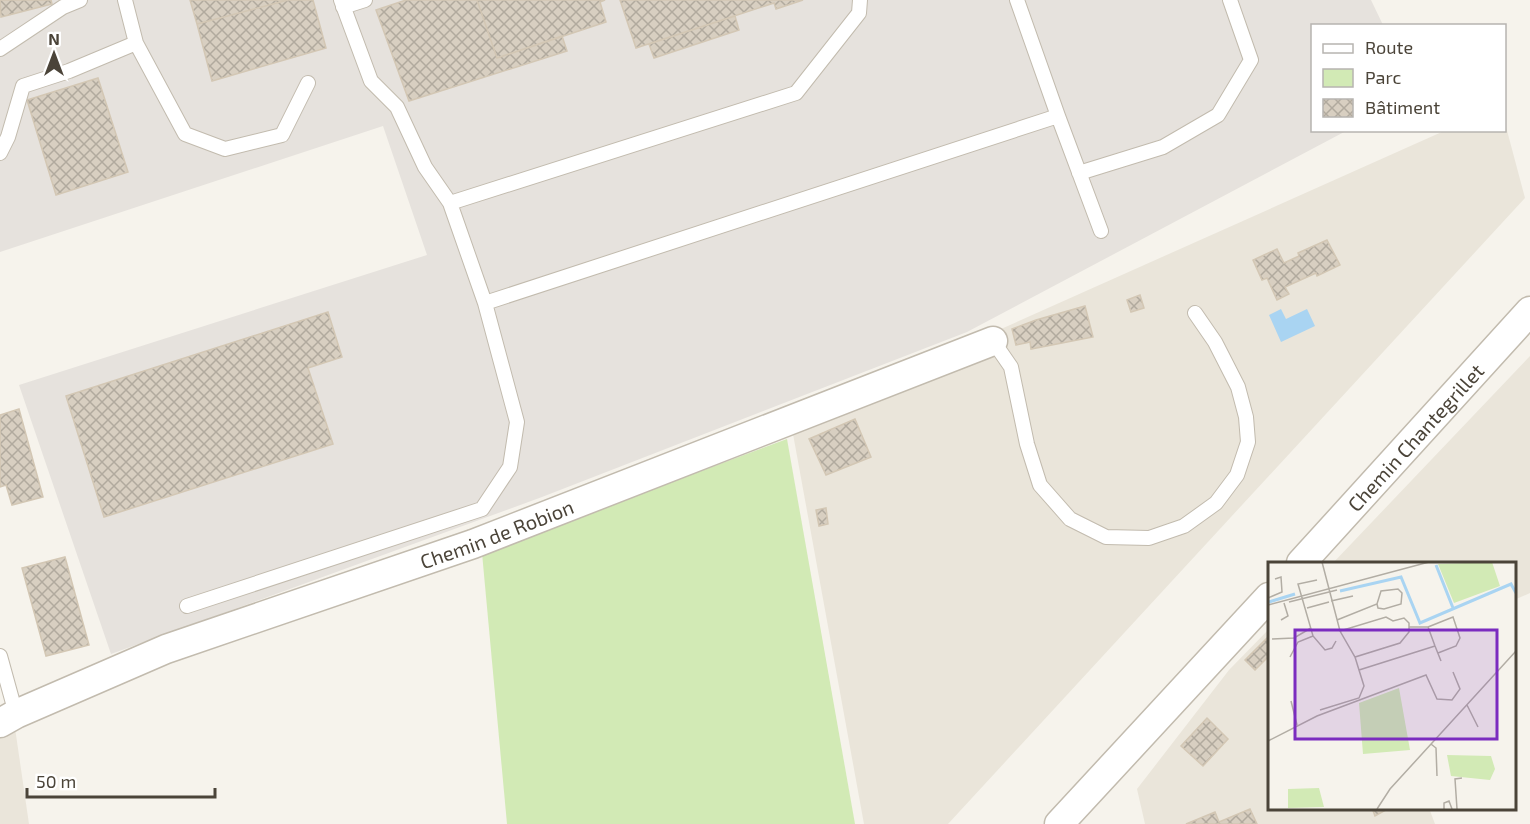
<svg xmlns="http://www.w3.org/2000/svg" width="1530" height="824" font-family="'Exo 2',sans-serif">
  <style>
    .residential { fill: #eae5da }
    .industrial { fill: #e6e2dd }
    .green { fill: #d2eab5 }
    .water { fill: #a9d4f2 }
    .building { fill: url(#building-cross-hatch); stroke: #d3c7b4; stroke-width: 1.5 }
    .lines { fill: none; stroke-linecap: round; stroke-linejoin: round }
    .lane-casing { stroke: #c2bbae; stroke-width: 16 }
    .street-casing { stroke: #c2bbae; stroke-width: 31 }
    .lane { stroke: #fff; stroke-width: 14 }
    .street { stroke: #fff; stroke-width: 28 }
    .labels { text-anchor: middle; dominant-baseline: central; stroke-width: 4.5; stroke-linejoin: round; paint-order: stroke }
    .street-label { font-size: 20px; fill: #4b4439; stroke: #fff }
    .inset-river { fill: none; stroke: #a9d4f2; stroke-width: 3 }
    .inset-road { fill: none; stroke: #b2ada4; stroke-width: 1.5 }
    .view { fill: #7b2cbf; fill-opacity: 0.15; stroke: #7b2cbf; stroke-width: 3 }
    .inset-edge { fill: none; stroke: #4b4439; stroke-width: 3 }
  </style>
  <defs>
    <pattern id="building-cross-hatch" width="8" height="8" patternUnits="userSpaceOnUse" patternTransform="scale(1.5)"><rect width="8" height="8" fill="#d8cfc1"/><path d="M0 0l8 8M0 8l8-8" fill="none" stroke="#b1aa9e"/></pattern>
  </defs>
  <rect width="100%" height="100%" fill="#f6f3ec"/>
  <path class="residential" d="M1505 123 1525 198 948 824H864L793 434 981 359 1001 329 1444 131 1504 130Z
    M1530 356V593L1514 600V563H1333Z
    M1269 629V808H1429L1435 824H1145L1137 789 1229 670Z
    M15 728 29 824H0V737Z"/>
  <path class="industrial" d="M0 0H1371L1383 25 1312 26V130L1346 131 967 332 542 497 111 654 19 385 427 255 383 126 0 252Z"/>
  <path class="green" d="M787 439 855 824H507L482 553Z"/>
  <path class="water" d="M1281 309 1286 319 1307 309 1315 326 1281 342 1269 315Z"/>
  <path class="building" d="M0 0H51L52 4 1 17Z
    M190 0H288L197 24Z
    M288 0H313L326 48 212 81 197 24Z
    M406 0H477L497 58 562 36 567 51 409 101 376 10Z
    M477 0H605L600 2 606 22 497 58Z
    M620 0H803L776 9 774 3 636 48Z
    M735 16 739 30 654 58 649 44Z
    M98 78 128 172 56 195 27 100Z
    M1327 240 1340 265 1317 276 1316 273 1285 287 1289 294 1277 300 1267 278 1262 280 1253 260 1277 249 1284 263 1299 256 1298 253Z
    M1140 295 1144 308 1131 312 1127 300Z
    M1085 306 1093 337 1031 349 1030 342 1016 345 1012 329 1036 320Z
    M328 312 342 357 308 368 333 444 104 517 66 396Z
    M19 409 43 497 12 505 6 485 0 487V415Z
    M855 419 871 457 826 475 809 439Z
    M826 508 828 524 819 526 816 510Z
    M65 557 89 645 46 656 22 568Z
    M1269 636V656L1255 670 1245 660Z
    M1207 718 1228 739 1203 766 1181 746Z
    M1372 808H1385L1386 810 1375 816Z
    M1250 809 1257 824H1186L1215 812 1219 822Z"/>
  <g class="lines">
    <g class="lane-casing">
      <path id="lane" d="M125 0 136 43 185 134 225 149 282 135 308 83
        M341 0 371 81 397 107 425 167 450 203 796 93 859 13 860 0
        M1017 0 1058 116 1101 231
        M343 7 365 0
        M0 49 63 7 80 0
        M0 153 8 137 23 86 69 71 136 43
        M1079 173 1163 147 1218 115 1251 60 1230 0
        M450 203 485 303 1058 116
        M993 341 1011 367 1027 444 1040 485 1070 519 1106 537 1149 538 1184 526 1216 503 1237 475 1248 442 1246 417 1238 387 1215 342 1195 313
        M187 606 482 509 510 467 517 422 485 303
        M0 656 16 714"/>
    </g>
    <g class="street-casing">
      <g id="street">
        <path id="s1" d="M1301 563 1530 311"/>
        <path id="s2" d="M0 723 16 714 166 649 473 544 993 341"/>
        <path d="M1059 824 1269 597"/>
      </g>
    </g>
    <use href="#lane" class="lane"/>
    <use href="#street" class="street"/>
  </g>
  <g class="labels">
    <g class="street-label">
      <text stroke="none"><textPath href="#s1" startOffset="170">Chemin Chantegrillet</textPath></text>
      <text stroke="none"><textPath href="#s2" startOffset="532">Chemin de Robion</textPath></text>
    </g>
  </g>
  <g transform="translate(1268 562)">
    <rect width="248" height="248" fill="#f6f3ec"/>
    <path d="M224 0 232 24 186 41 170 2ZM131 126 142 188 95 192 91 141ZM179 193 223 194 227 207 222 218 183 214ZM51 226 56 245 20 246V227Z" fill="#d2eab5"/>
    <path class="inset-river" d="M168 3 185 46M72 29 133 15 152 61 243 22 248 31M1 40 27 32"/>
    <path class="inset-road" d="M54 0 72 69 87 95 132 81 141 70V61L136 56 125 59 118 55 72 69M49 18 30 22 45 74 57 88 64 86 68 79M0 36 14 30 13 15 7 17M63 39 85 34M21 40 69 28M0 43 161 0M39 46 61 40M13 58 20 54 16 41M69 58 109 42 113 29 130 27 134 31 133 42 116 47 110 46 109 42M141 65H160M4 77 26 76 43 66M170 91 188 84 192 76 185 55 160 65 167 84 173 99M22 95 30 80 45 74M87 95 91 108 167 84M23 139 29 163M199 143 210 165M52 148 91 136 96 124 91 108M0 179 49 154 158 113 169 137 184 138 192 127 185 110M163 182 168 186 169 214M109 247 122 227 248 89M176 247V241L181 239 184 247M189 247 187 217 194 216"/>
    <path class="view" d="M27 68H229V177H27Z"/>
    <rect width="248" height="248" class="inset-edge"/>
  </g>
  <rect x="1311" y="24" width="195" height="108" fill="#ffffff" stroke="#b7b4b0" stroke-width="1.5"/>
  <rect x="1323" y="44" width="30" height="9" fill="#ffffff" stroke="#b7b4b0" stroke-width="1.5"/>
  <text x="1365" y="54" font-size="18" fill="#4b4439">Route</text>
  <rect x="1323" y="69" width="30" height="18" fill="#d2eab5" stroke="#b7b4b0" stroke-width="1.5"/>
  <text x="1365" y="84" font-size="18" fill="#4b4439">Parc</text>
  <rect x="1323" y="99" width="30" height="18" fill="url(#building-cross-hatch)" stroke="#b7b4b0" stroke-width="1.5"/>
  <text x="1365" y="114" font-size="18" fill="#4b4439">Bâtiment</text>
  <g transform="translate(54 54)" stroke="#ffffff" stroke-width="4.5" paint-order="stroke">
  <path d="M0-4.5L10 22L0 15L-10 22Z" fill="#4b4439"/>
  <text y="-9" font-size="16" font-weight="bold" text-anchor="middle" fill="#4b4439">N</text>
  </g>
  <path d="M27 788v9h188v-9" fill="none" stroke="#4b4439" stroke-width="3"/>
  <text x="36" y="788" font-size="18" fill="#4b4439" stroke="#ffffff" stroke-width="4.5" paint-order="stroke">50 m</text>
</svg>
